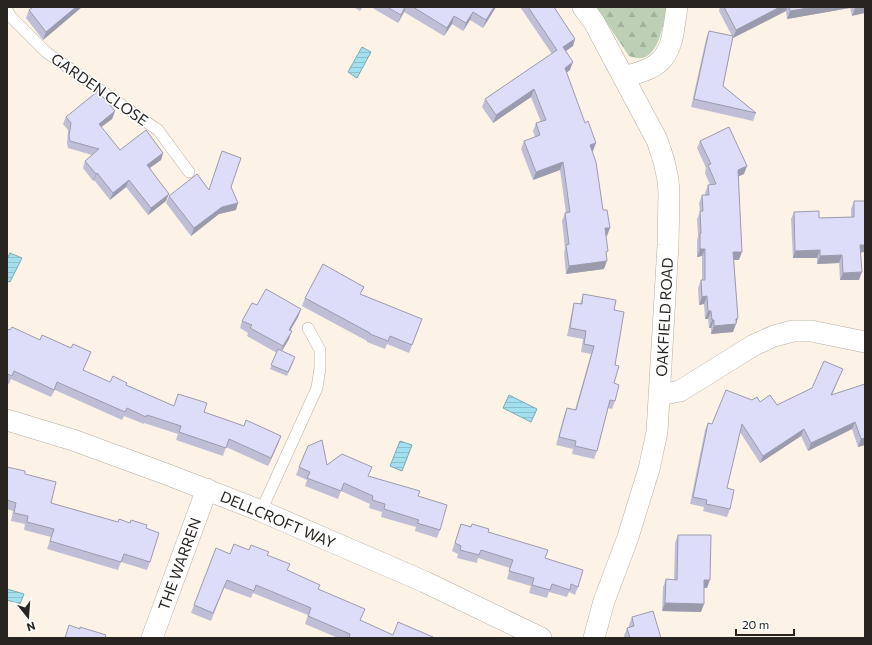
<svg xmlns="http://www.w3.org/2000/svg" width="872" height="645" font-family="Commissioner,sans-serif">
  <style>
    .forest { fill: url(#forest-firs) }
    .water { fill: url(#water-rules); stroke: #7ea8b1 }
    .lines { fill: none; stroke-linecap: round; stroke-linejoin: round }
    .service-casing { stroke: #b6aea2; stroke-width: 12 }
    .minor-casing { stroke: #b6aea2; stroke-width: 22 }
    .service { stroke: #fff; stroke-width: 11 }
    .minor { stroke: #fff; stroke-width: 21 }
    .wall { fill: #bfbed6 }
    .shaded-wall { fill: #9b9bae }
    .building { fill: #deddf9; stroke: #9b9bae }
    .labels { text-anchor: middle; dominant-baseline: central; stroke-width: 3; stroke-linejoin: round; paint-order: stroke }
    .street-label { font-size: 15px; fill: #282420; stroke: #fff }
  </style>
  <defs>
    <pattern id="forest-firs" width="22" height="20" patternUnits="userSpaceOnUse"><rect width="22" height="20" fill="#bdd0b6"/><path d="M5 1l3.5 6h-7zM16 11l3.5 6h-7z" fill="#a2b29c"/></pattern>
    <pattern id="water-rules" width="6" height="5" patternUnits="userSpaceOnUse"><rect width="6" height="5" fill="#a3e0ef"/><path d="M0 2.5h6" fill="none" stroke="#8cc0cd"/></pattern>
  </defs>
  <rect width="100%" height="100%" fill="#fcf3e6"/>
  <path class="forest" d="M596 7H667C663 23 660 54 642 58 638 59 633 57 629 56Z"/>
  <path class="water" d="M362 47 371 52 357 78 348 72Z
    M10 253 22 258 10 282 7 281V259Z
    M509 395 537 409 531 422 503 408Z
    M400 441 412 445 402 471 390 466Z
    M7 589 24 594 20 604 7 600Z"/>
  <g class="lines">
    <g class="service-casing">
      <path id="service" d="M7 10 11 17 46 52 158 130 189 172
        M261 511 317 388 320 368V350L308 328"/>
    </g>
    <g class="minor-casing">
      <path id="minor" d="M583 7 594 22 657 140 664 161 668 180 669 193 668 245 657 432 649 469 628 537 604 601 594 638
        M624 77C637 73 655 69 663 58 674 45 674 23 677 7
        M659 395 680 391 754 345 774 336 793 331H811L865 342
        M7 420 73 440 166 474 261 511 425 582 541 638
        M152 638 207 489"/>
    </g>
    <use href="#service" class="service"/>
    <use href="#minor" class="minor"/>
  </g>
  <path class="wall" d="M82 7 43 40 26 18 29 10Z
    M353 7H363L360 11Z
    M371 7H496L483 28 470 20 463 31 452 24 444 36 404 12 398 23Z
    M520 7H554L575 39 573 46 566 51 570 70 566 73 593 151H592L607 236H606V256L604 269 566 274 564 253 565 248 562 221 565 213H566L560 170 533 180 521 149 524 141 535 137 533 131 536 123 541 122 531 97 493 123 482 107 485 99 552 54Z
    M720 7H865L852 16 850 8 787 19 786 11 733 38 723 86 756 113 753 121 691 107 706 39 709 31 732 36 719 11Z
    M115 111 112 119 101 127 120 150 163 153 161 160 150 168 166 201 148 215 126 187 110 200 94 180 93 181 83 168 85 161 92 155 68 148 67 143 68 130 63 124 66 117Z
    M700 141 744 174 738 176 739 260H734L738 318 733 332 711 334V328H709L708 319H705L704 304 699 305 698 288 701 280H702V256L697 257V241L698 236 697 219 700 212 699 203 702 195H705V193L708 185H710L705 173 706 168 697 148Z
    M222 151 231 187 236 210 219 214 191 236 166 203 169 196 209 190Z
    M854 201 861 253 859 280H840L839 263 817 264V258H793L791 219 794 212 819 218 851 217V209Z
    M583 294 614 310 615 401 612 409 608 408 597 451 594 459 572 454 573 449 556 445 564 416 567 408 575 410 591 354 581 352 583 339 567 336 572 311 574 303 580 304Z
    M361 295 419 327 409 353 387 344 385 349 367 342V341L302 306 305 298Z
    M257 305 301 309 298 317 290 330 289 339 282 351 294 361 287 376 270 369 277 353 247 336 248 333 240 328 242 321Z
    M7 329 40 340 71 348 91 352 83 370 110 382 127 385 173 406 204 412 244 426 281 436 278 444 268 466 226 447 223 456 176 440 178 434 144 423V424L124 416 122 420 55 390 51 397 11 379 9 384 7 383Z
    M843 369 832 395 865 384V445L858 447 852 429 808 451 801 436 760 463 740 432 727 488 730 509 727 517 703 511 704 507 690 504 705 430 708 423 712 424 752 400 760 402 777 405 812 388Z
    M327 465 369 476 418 496 440 530 437 538 415 531 416 527 381 517 382 512 369 508 370 504 341 491 338 499 305 486 307 480 296 475 299 467Z
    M7 467 25 474 51 503 118 522 146 528 150 562 147 570 121 562 118 570 47 549 51 537 24 530 25 524 11 521 13 511 7 509Z
    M461 524 488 532 545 558 578 587 575 595 569 592 567 597 549 592 547 598 529 593 531 586 507 579 510 568 478 558 477 563 457 558 458 554 452 551Z
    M678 535 707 588H704L701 612 662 611 663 587 666 579 674 580 675 543Z
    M249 550 268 555 287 570 318 589 360 621 393 635 432 638H338L305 624 308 615 253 593 251 598 224 588 211 621 191 613 194 605 230 554Z
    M632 617 661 638H625L624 636 627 628 629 627V625Z"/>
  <path class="shaded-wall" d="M76 7H82L43 40 46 32Z
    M405 7H406L404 12 398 23 401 15Z
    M494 7H496L483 28 486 20Z
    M780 7H787L786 11 733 38 736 30Z
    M814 7H851L850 8 787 19 790 11Z
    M859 7H865V13L852 16 855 8Z
    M473 12 470 20 463 31 466 23Z
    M454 16 452 24 444 36 447 28Z
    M575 39 573 46 560 55 563 47Z
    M573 62 570 70 562 76 565 68Z
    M534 89 531 97 493 123 496 115Z
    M115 111 112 119 96 131 99 124Z
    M596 143 593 151 587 153 590 145Z
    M163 153 161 160 144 172 147 165Z
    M563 162 560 170 533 180 536 172Z
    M747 166 744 174 735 178 738 170Z
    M97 173 94 180 93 181 96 174Z
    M129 180 126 187 110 200 113 193Z
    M169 194 166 201 148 215 151 208Z
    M238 203 236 210 219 214 191 236 194 228 222 207Z
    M605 228H610L607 236H602Z
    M860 245H865V252L857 253Z
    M700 249H705L702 256 697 257Z
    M820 250 817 258H793L795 251Z
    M733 252H742L739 260H730Z
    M842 255 839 263 817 264 820 256Z
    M607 261 604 269 566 274 569 266Z
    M862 272 859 280H840L843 273Z
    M707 296 704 304 699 305 702 297Z
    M301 309 298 317 286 338 289 330Z
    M708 311H711L708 319H705Z
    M738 318 733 332 711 334 714 326Z
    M712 320H714L711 328H709Z
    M292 331 289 339 280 354 283 346Z
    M855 422 852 429 808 451 811 443Z
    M804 429 801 436 760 463 763 456Z
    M281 436 278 444 268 466 271 458Z
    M865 438V445L858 447 861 439Z
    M704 580H710L707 588H702Z
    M665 603 704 604 701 612 662 611Z"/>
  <path class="building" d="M33 7H76L46 32 29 10Z
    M387 7H405L401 15Z
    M413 7H494L486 20 473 12 466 23 454 16 447 28Z
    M528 7H554L575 39 563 47 573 62 565 68 585 123 588 121 596 143 590 145 596 162 603 210H607L610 228H605L608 251 606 252 607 261 569 266 566 245 569 244 565 213 570 212 563 162 536 172 524 141 540 135 536 123 546 120 534 89 496 115 485 99 557 50Z
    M724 7H780L736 30Z
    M789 7H814L790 11Z
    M709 31 733 36 723 86 756 113 694 99Z
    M98 91 115 111 99 124 120 150 146 130 163 153 147 165 169 194 151 208 129 180 113 193 97 173 96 174 85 161 99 149 70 141 69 136 71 123 66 117Z
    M729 127 747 166 738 170 742 252H733L738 318 736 319V324L714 326V320H712L711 311H708L707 296 702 297 701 280H705V249H700V233H701L700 211H703L702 195H709L708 185 716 184 708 165 711 164 700 141Z
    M222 151 241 158 231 187 238 203 222 207 194 228 169 196 197 174 209 190Z
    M854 201H865V245H860L862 272 843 273 842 255 820 256V250L795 251 794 212 819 211V218L854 217Z
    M323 264 364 287 360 294 422 319 412 345 390 336 388 341 370 334V333L305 298Z
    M266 289 301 309 289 330 292 331 283 346 250 328 252 325 242 321 252 303 257 305Z
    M583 294 616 300 614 310 624 312 615 365 619 366 614 383 619 385 615 401 610 400 597 451 575 446 576 441 559 437 567 408 576 410 594 346 584 344 586 331 570 328 574 303 582 304Z
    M12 327 40 340 42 335 71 348 73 344 91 352 83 370 110 382 113 376 127 383 126 385 174 406 178 394 207 403 204 412 244 426 246 420 281 436 271 458 229 439 226 448 179 432 181 426 147 415 146 417 127 408 125 412 57 382 54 390 14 371 12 376 7 374V329L10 330Z
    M278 349 295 357 288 372 271 365Z
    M824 361 843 369 831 395 865 384V438L861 439 855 422 811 443 804 429 763 456 742 424 727 488 734 490 730 509 706 504 707 500 693 497 708 423 712 424 726 390 752 400 757 397 760 402 770 395 777 405 812 388Z
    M322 440 327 465 342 454 372 467 368 476 420 491 418 496 447 505 440 530 417 523 419 520 384 509 385 504 372 500 373 496 344 483 341 491 307 478 310 472 299 467 308 446Z
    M7 467 25 471V474L56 482 51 503 118 522 119 519 130 523 131 520 147 525 146 528 159 533 150 562 124 554 121 562 50 541 54 529 27 522 28 516 14 513 16 503 7 500Z
    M461 524 471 527 472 524 489 529 488 532 548 550 545 558 583 570 578 587 571 584 570 590 552 584 550 590 532 585 534 578 509 571 513 560 481 550 479 555 460 550 461 546 455 543Z
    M678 535H711L710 580H704V604L665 603 666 579 677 580Z
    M234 544 249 550 251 545 269 552 267 555 290 564 287 570 320 585 318 589 365 609 360 620 393 635 398 622 433 637 432 638H349L350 634 308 616 311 608 256 585 254 591 227 580 213 613 194 605 216 548 230 554Z
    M653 611 661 638H630L627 628 634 626 632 617Z
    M69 625 80 629V627L106 635 105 638H65Z"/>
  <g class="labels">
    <g class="street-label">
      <text transform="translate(100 89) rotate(35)">GARDEN CLOSE</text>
      <text transform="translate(664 317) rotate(-87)">OAKFIELD ROAD</text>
      <text transform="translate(278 519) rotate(23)">DELLCROFT WAY</text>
      <text transform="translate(179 564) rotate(-70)">THE WARREN</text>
    </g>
  </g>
  <rect width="872" height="645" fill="none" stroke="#282420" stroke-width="16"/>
  <g transform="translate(28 617) rotate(163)" stroke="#ffffff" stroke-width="3" paint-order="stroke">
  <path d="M0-3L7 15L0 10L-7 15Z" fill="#282420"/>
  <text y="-6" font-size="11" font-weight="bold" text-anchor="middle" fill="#282420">N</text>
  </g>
  <path d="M736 629v6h58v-6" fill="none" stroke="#282420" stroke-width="2"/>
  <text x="742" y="629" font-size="12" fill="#282420" stroke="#ffffff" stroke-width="3" paint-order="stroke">20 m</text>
</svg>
